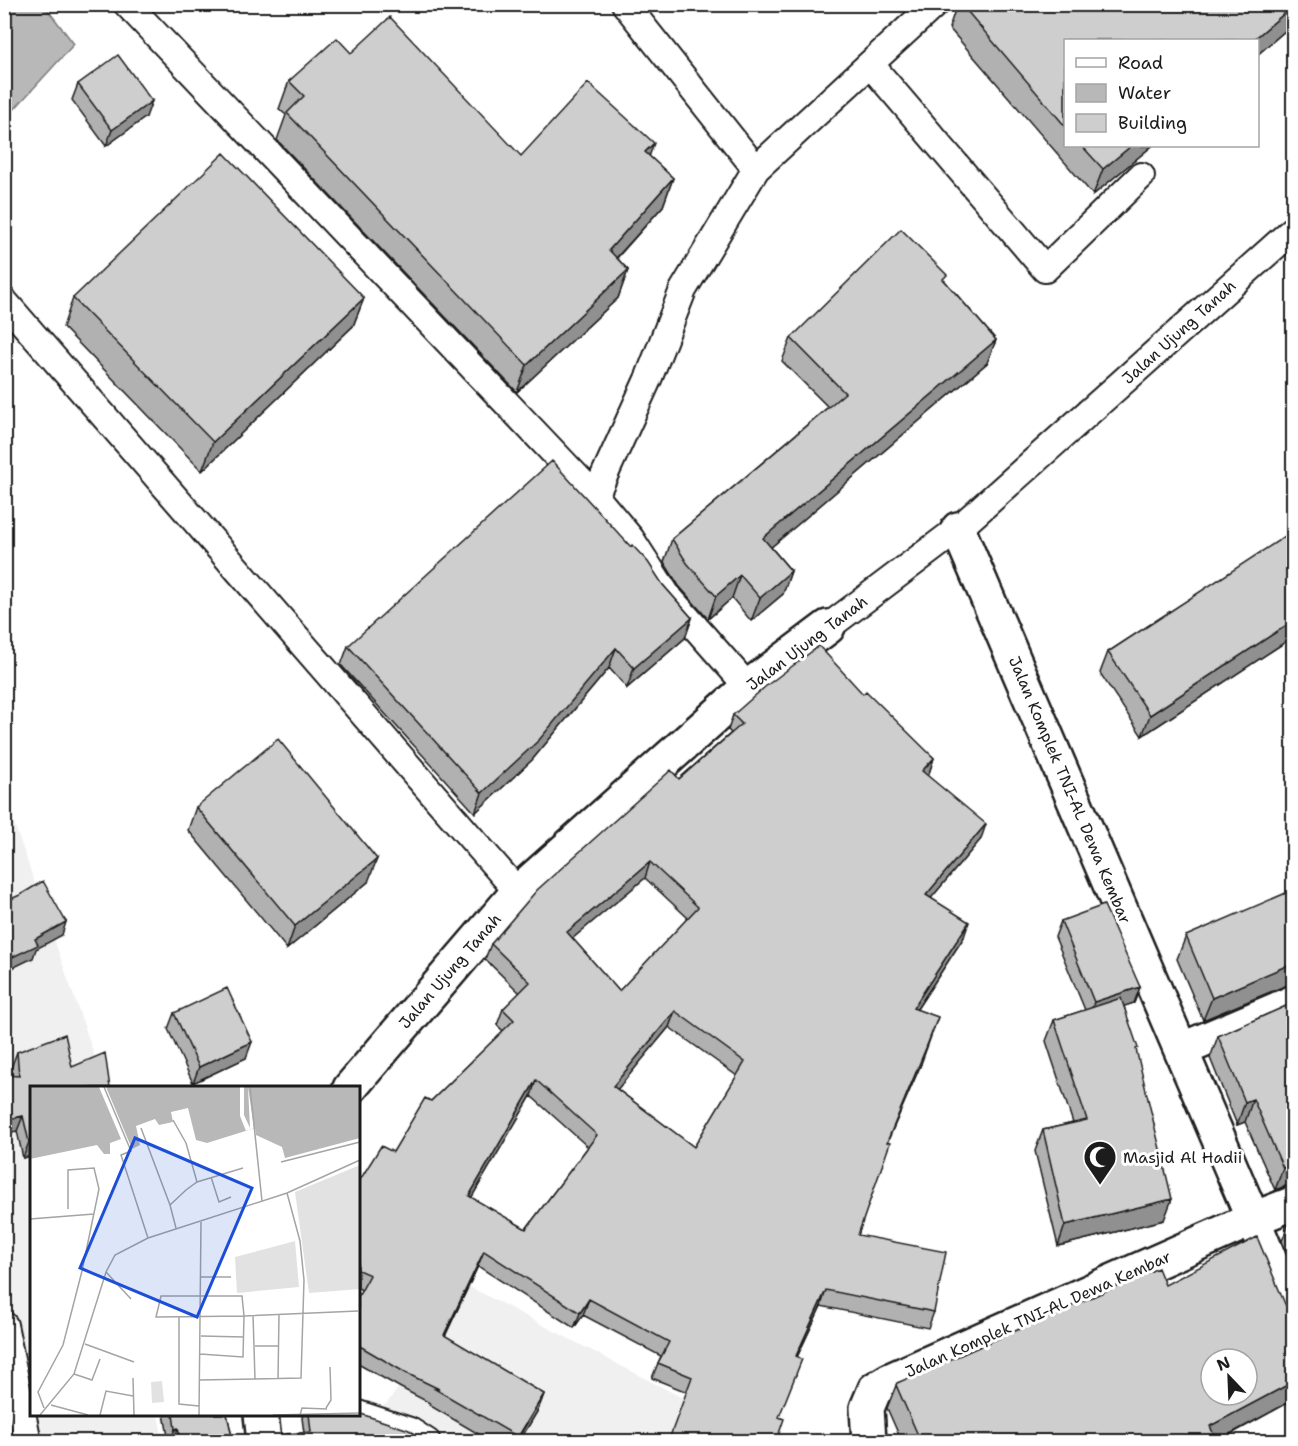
<svg xmlns="http://www.w3.org/2000/svg" width="1298" height="1446" font-family="'Shantell Sans',sans-serif">
  <style>
    .built { fill: #f0f0f0 }
    .water { fill: #b8b8b8; stroke: #7a7a7a; stroke-width: 1.5 }
    .lines { fill: none; stroke-linecap: round; stroke-linejoin: round }
    .lane-casing { stroke: #1c1c1c; stroke-width: 30 }
    .street-casing { stroke: #1c1c1c; stroke-width: 38 }
    .lane { stroke: #fff; stroke-width: 26 }
    .street { stroke: #fff; stroke-width: 33 }
    .wall { fill: #b1b1b1; stroke: #1c1c1c; stroke-width: 1.5; fill-rule: evenodd }
    .shaded-wall { fill: #909090; stroke: #1c1c1c; stroke-width: 1.5 }
    .building { fill: #cecece; stroke: #1c1c1c; stroke-width: 1.5; fill-rule: evenodd }
    .labels { text-anchor: middle; dominant-baseline: central; stroke-width: 6; stroke-linejoin: round; paint-order: stroke }
    .street-label { font-size: 16px; fill: #1c1c1c; stroke: #fff }
    .poi-label { font-size: 16px; fill: #1c1c1c; stroke: #fff; text-anchor: start }
    .inset-road { fill: none; stroke: #a4a4a4; stroke-width: 1.5 }
    .view { fill: #1d4ed8; fill-opacity: 0.15; stroke: #1d4ed8; stroke-width: 3 }
    .inset-edge { fill: none; stroke: #1c1c1c; stroke-width: 3 }
  </style>
  <rect width="100%" height="100%" fill="#fff"/>
  <filter id="ink" filterUnits="userSpaceOnUse"><feTurbulence type="fractalNoise" baseFrequency=".0167" numOctaves="2"/><feDisplacementMap in="SourceGraphic" scale="12" xChannelSelector="R" yChannelSelector="G"/><feConvolveMatrix kernelMatrix="1 2 1 2 8 2 1 2 1" color-interpolation-filters="sRGB"/></filter>
  <g filter="url(#ink)">
    <path class="built" d="M4 794 99 1069 32 1088V1414L158 1415 163 1441H5Z
      M401 1251 765 1441 359 1442 358 1424 387 1403 415 1366Z"/>
    <path class="water" d="M4 5H44L74 44 10 114 4 109Z"/>
    <g class="lines">
      <g class="lane-casing">
        <path id="lane" d="M127 4 595 496
          M625 4 756 169
          M870 64 1045 269 1141 176
          M4 301 518 892
          M828 627 958 529 1294 229
          M748 687 667 595 631 539 595 496 649 377 683 290 756 169 935 4
          M4 1325 28 1442
          M358 1414 410 1431 427 1442"/>
      </g>
      <g class="street-casing">
        <path id="street" d="M958 529 1253 1219 1294 1319
          M1181 1050 1294 1002
          M350 1088 518 892 748 687 828 627
          M261 1414 264 1442
          M869 1442 867 1408 875 1389 890 1380 1253 1219 1294 1203"/>
      </g>
      <use href="#lane" class="lane"/>
      <use href="#street" class="street"/>
    </g>
    <path class="wall" d="M654 4H664L658 9Z
      M957 4H1293V24L1257 55 1065 40V146H1152L1093 195 949 28Z
      M351 53 521 156H649L673 178 663 206 617 258 628 270 618 298 517 392 277 140 286 115 279 109 289 81Z
      M78 84 146 117 106 146 72 100Z
      M945 281 996 340 987 363 771 547 791 571 783 594 751 621 732 598 708 619 679 586 664 562 672 539 828 407 782 361 791 338Z
      M73 298H364L353 326 202 471 63 327Z
      M1293 519V637L1142 736 1100 673 1108 652 1285 537 1291 521Z
      M663 585 692 618 685 638 627 688 609 668 532 760 475 813 341 665 348 646Z
      M863 694 934 758 929 773 927 775 981 839 931 898 964 937 917 1009 921 1064 887 1142 858 1235 934 1312 928 1328 821 1306 797 1357 796 1375 687 1392 652 1378 658 1363 661 1356 583 1315 574 1328 478 1266 445 1336 544 1394 538 1410 519 1442H492L429 1405 430 1403 401 1388 358 1364V1297L362 1290 358 1288V1183L393 1152 431 1101 503 1031 497 1025 503 1009 520 993 485 959 491 944 731 733 728 730 733 715ZM645 878 688 918 619 991 572 938ZM669 1027 737 1076 694 1147 617 1089ZM531 1096 588 1147 526 1229 471 1198Z
      M196 807 368 882 287 949 188 830Z
      M1061 921 1140 987 1134 1003 1124 1006 1136 1053 1164 1220 1058 1246 1035 1151 1043 1130 1073 1123 1046 1041 1054 1020 1085 1010 1055 937Z
      M1186 936 1287 985 1203 1020 1177 959Z
      M1293 1003 1288 1185 1275 1190 1245 1122 1237 1125 1210 1058 1218 1036Z
      M174 1013 246 1058 193 1083 168 1029Z
      M17 1052 72 1067 32 1088V1156L23 1158 17 1131 11 1068Z
      M1293 1217V1268L1282 1241 1291 1219Z
      M1165 1285 1285 1304 1290 1311 1293 1312V1400L1217 1442H902L887 1408 897 1383Z
      M164 1414H227L232 1437 234 1438 259 1442H169Z
      M303 1414H358L420 1442 304 1433 302 1418Z"/>
    <path class="shaded-wall" d="M659 4H664L658 9Z
      M1293 6V24L1257 55V40H1253Z
      M152 101 146 117 106 146 112 130Z
      M654 143 644 171 645 152Z
      M1131 146H1152L1093 195 1103 169Z
      M673 178 663 206 599 277 609 250Z
      M628 270 618 298 517 392 527 365Z
      M364 298 353 326 202 471 213 442Z
      M996 340 987 363 755 561 763 538Z
      M791 571 783 594 751 621 760 598Z
      M740 575 732 598 708 619 716 596Z
      M692 618 685 638 627 688 634 668Z
      M1293 621V637L1142 736 1150 715Z
      M616 648 609 668 532 760 475 813 482 793Z
      M934 758 929 773 916 786 922 771Z
      M986 824 981 839 921 910 926 895Z
      M377 859 368 882 287 949 295 926Z
      M650 862 645 878 561 948 567 932Z
      M66 922 62 935 36 949 33 958 4 972V961L35 939Z
      M969 922 964 937 907 1024 913 1008Z
      M1293 963V984L1287 985 1203 1020 1212 998Z
      M1140 987 1134 1003 1088 1018 1094 1002Z
      M675 1011 669 1027 607 1102 613 1086Z
      M938 1017 921 1064 881 1157 887 1142Z
      M252 1042 246 1058 193 1083 199 1067Z
      M536 1080 531 1096 463 1212 469 1196Z
      M1253 1099 1245 1122 1237 1125 1245 1102Z
      M23 1116 17 1131 4 1134V1120Z
      M32 1141V1156L23 1158 29 1142Z
      M1293 1164V1185H1288L1275 1190 1283 1168Z
      M1172 1199 1164 1220 1058 1246 1065 1225Z
      M484 1251 478 1266 438 1351 444 1335Z
      M826 1290 821 1306 790 1372 796 1356Z
      M589 1299 583 1315 574 1328 580 1313Z
      M1293 1382V1400L1215 1442 1210 1426Z
      M544 1394 538 1410 519 1442H516Z
      M178 1428 174 1442H170L175 1429Z"/>
    <path class="building" d="M961 4H1293V6L1253 40H1065V126Z
      M390 17 521 156 588 83 654 143 645 152 673 178 609 250 628 270 527 365 287 113 304 96 289 81 337 38 351 53Z
      M118 55 152 101 112 130 78 84Z
      M1082 146H1131L1103 169Z
      M224 153 364 298 213 442 73 298Z
      M901 229 947 275 943 279 996 340 763 538 791 571 760 598 740 575 716 596 687 563 672 539 845 393 791 338Z
      M552 461 631 547 632 545 648 562 663 585 692 618 634 668 616 648 539 740 482 793 348 646Z
      M1293 531V621L1150 715 1108 652Z
      M819 646 863 694 866 691 934 758 922 771 986 824 926 895 969 922 913 1008 938 1017 926 1048 887 1142 890 1143 858 1235 946 1252 934 1312 826 1290 796 1356 802 1359 779 1417 784 1419 776 1442H668L692 1377 658 1363 669 1342 589 1299 580 1313 484 1251 444 1335 544 1394 518 1437 435 1389H439L406 1373 358 1345V1297L370 1275 358 1270V1183L381 1146 393 1152 425 1098 431 1101 514 1020 503 1009 530 982 491 944 537 890 671 770 679 779 742 724 733 715 766 686ZM650 862 698 907 619 991 567 932ZM675 1011 745 1062 694 1147 613 1086ZM536 1080 597 1135 526 1229 469 1196Z
      M278 739 377 859 295 926 196 807Z
      M43 881 66 922 35 939 38 945 4 961V902L20 895Z
      M1293 890V963L1212 998 1186 936Z
      M1104 905 1140 987 1094 1002 1061 921Z
      M227 988 252 1042 199 1067 174 1013Z
      M1121 998 1138 1048 1136 1049 1172 1199 1065 1225 1043 1130 1087 1120 1054 1020Z
      M1293 1003V1164L1283 1168 1253 1099 1245 1102 1218 1036Z
      M65 1034 72 1067 105 1053 110 1088H32V1141L29 1142 23 1116 4 1120V1075L19 1076 17 1052Z
      M1293 1217V1226L1291 1219Z
      M1257 1237 1285 1304 1290 1311 1293 1312V1382L1210 1426 1217 1442H921L896 1385 897 1383 1158 1268 1165 1285ZM1211 1359H1247V1395H1211Z
      M358 1413 409 1430 414 1433 420 1442H281L287 1434 311 1432 309 1414H358Z
      M173 1414H227L232 1437 234 1436V1438L254 1437 259 1442H181L178 1428 175 1429Z"/>
  </g>
  <defs>
    <g id="mosque-pin" transform="scale(1.725)"><path d="M0 17L-7.5 6A9.5 9.5 0 1 1 7.5 6Z" fill="#1c1c1c" stroke="#fff"/><path d="M3.5-4.9A6 6 0 1 0 3.5 4.9A5 5 0 1 1 3.5-4.9Z" fill="#fff"/></g>
  </defs>
  <g fill-rule="evenodd">
    <use href="#mosque-pin" x="1100" y="1157"/>
  </g>
  <g class="labels">
    <g class="street-label">
      <text transform="translate(1179 332) rotate(-42)">Jalan Ujung Tanah</text>
      <text transform="translate(807 643) rotate(-37)">Jalan Ujung Tanah</text>
      <text transform="translate(1070 790) rotate(67)">Jalan Komplek TNI-AL Dewa Kembar</text>
      <text transform="translate(450 971) rotate(-49)">Jalan Ujung Tanah</text>
      <text transform="translate(1038 1314) rotate(-24)">Jalan Komplek TNI-AL Dewa Kembar</text>
    </g>
    <g class="poi-label">
      <text x="1123" y="1157">Masjid Al Hadii</text>
    </g>
  </g>
  <g transform="translate(30 1086)">
    <rect width="330" height="330" fill="#fff"/>
    <path d="M330 79V203L279 207 265 106ZM265 155 269 201 207 207 205 171ZM132 295 134 316 122 317 121 296Z" fill="#e2e2e2"/>
    <path d="M0 1H69L91 53 80 57V68H74L67 59 0 73ZM76 1H330V52L255 72 252 61 226 49 225 42 177 57 166 54 158 22 141 26 143 36 129 39 125 33 106 40 110 59 102 63Z" fill="#b8b8b8"/>
    <path d="M210 1H214V29L220 42 218 1 224 42 216 45 210 30Z" fill="#fff"/>
    <path class="inset-road" d="M74 1 101 65 91 69 118 152M220 1 232 115M143 34 156 57 167 96M111 42 140 119M251 76 330 56M181 91 189 116 201 111M0 133 64 128M146 142 140 119 156 104 167 96 213 82M76 186 101 213M171 191H201M223 229 225 293M149 231V318L169 320M171 250 214 251M330 251V286M55 258 104 276M225 260H249M170 268 213 271 214 230 212 210H131L126 231 214 230 328 225M44 288 62 294 70 273M103 292 104 329M248 293 249 229M169 294 271 292 274 194 270 155 257 107M21 319 58 329M14 322 8 306 33 259 52 185 69 103 64 82 38 84V123M296 322 301 314 300 281M10 329 44 288 76 186 85 169 118 152 257 107 330 74M70 329 76 305 103 310M169 329 171 136M243 329 330 327M270 329 272 322 297 323"/>
    <path class="view" d="M105 52 222 102 167 231 50 182Z"/>
    <rect width="330" height="330" class="inset-edge"/>
  </g>
  <rect width="1298" height="1446" fill="none" stroke="#fff" stroke-width="24"/>
  <rect x="12" y="12" width="1274" height="1422" fill="none" stroke="#1c1c1c" stroke-width="2" filter="url(#ink)"/>
  <rect x="1064" y="39" width="195" height="108" fill="#ffffff" stroke="#a4a4a4" stroke-width="1.5"/>
  <rect x="1076" y="58" width="30" height="9" fill="#ffffff" stroke="#a4a4a4" stroke-width="1.5"/>
  <text x="1118" y="69" font-size="18" fill="#1c1c1c">Road</text>
  <rect x="1076" y="84" width="30" height="18" fill="#b8b8b8" stroke="#a4a4a4" stroke-width="1.5"/>
  <text x="1118" y="99" font-size="18" fill="#1c1c1c">Water</text>
  <rect x="1076" y="114" width="30" height="18" fill="#cecece" stroke="#a4a4a4" stroke-width="1.5"/>
  <text x="1118" y="129" font-size="18" fill="#1c1c1c">Building</text>
  <g transform="translate(1229 1377) rotate(337)"><circle r="28" fill="#ffffff" stroke="#a4a4a4" stroke-width="1.5"/>
  <path d="M0-4.5L10 22L0 15L-10 22Z" fill="#1c1c1c"/>
  <text y="-9" font-size="16" font-weight="bold" text-anchor="middle" fill="#1c1c1c">N</text>
  </g>
</svg>
